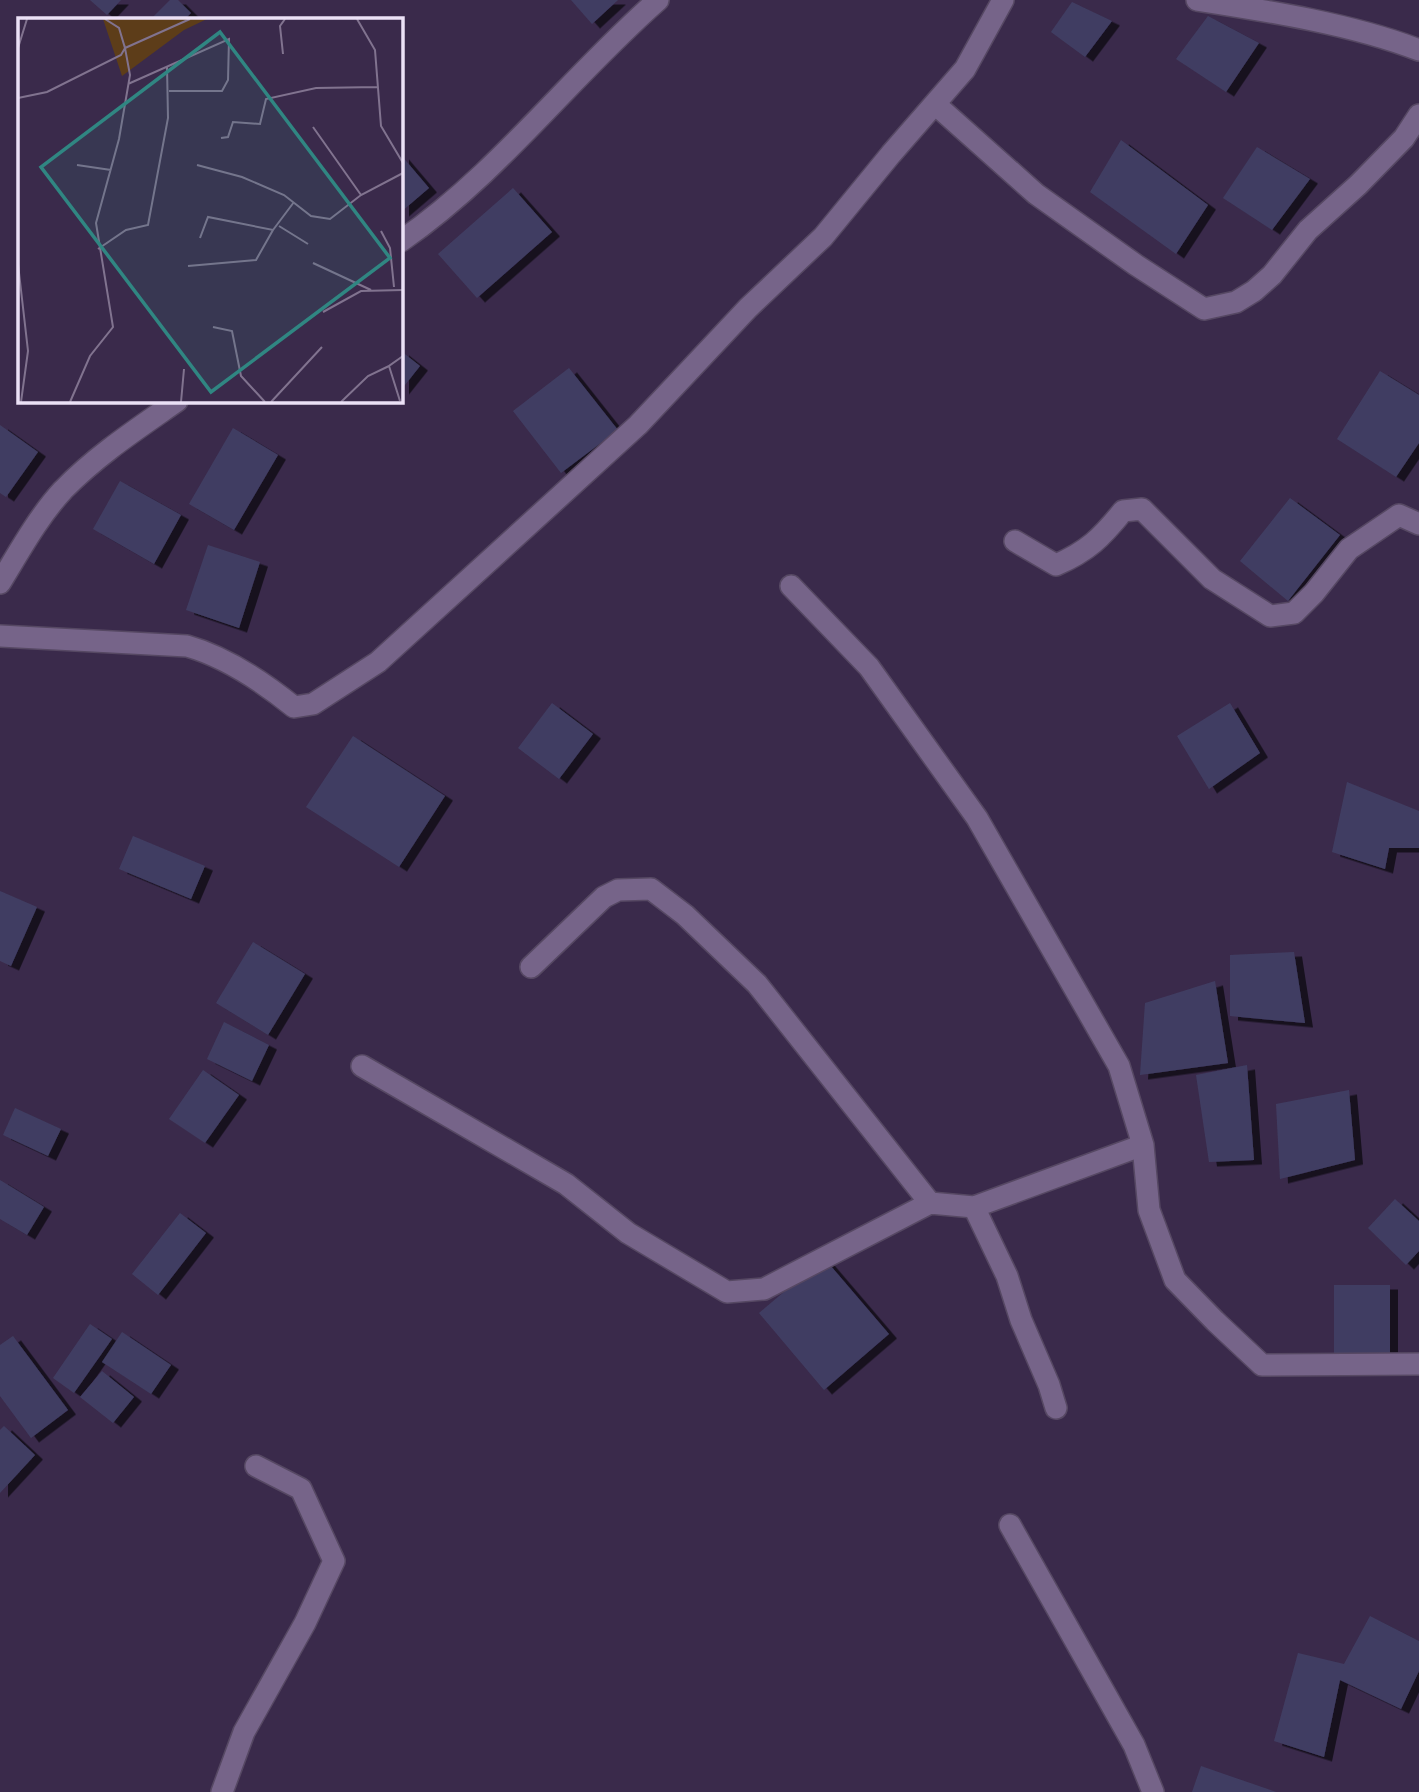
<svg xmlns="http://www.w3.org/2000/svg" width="1419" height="1792" font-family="Barlow,sans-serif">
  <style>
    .building { fill: #403e62; filter: url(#shadow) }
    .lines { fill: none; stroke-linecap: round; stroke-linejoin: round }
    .street-casing { stroke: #564863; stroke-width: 24 }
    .street { stroke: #766489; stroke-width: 21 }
    .inset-road { fill: none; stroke: #81738f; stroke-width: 2 }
    .view { fill: #308682; fill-opacity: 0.15; stroke: #308682; stroke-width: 3.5 }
    .inset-edge { fill: none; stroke: #ebe1f6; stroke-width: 3.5 }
  </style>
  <defs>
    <filter id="shadow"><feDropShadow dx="8" dy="4.5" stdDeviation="0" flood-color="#0009"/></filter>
  </defs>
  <rect width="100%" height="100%" fill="#3a2a4b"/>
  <path class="building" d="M90 0H121L107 15Z
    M170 0H178L191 13 185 19H151Z
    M571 0H618L592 24Z
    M1072 2 1112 21 1085 57 1051 32Z
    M1208 16 1259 43 1226 92 1176 59Z
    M1121 140 1208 205 1176 254 1090 192Z
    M1257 147 1310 179 1272 230 1223 198Z
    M401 155 429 188 401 212Z
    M513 188 552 232 477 298 438 254Z
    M401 351 420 366 401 390Z
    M569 368 618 430 561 473 513 411Z
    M1380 371 1419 395V443L1396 477 1337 439Z
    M0 425 38 452 6 497 0 493Z
    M233 428 278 455 234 530 189 504Z
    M120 481 181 515 154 564 93 529Z
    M1290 498 1340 535 1288 601 1240 561Z
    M208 545 260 562 239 628 186 610Z
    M552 703 593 734 559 779 518 748Z
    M1230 703 1260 753 1209 789 1177 736Z
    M353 736 445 796 399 867 306 807Z
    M1347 782 1419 811V848H1389L1385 869 1332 852Z
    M133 836 205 866 191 899 119 869Z
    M0 891 37 907 11 966 0 961Z
    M253 942 305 974 268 1035 216 1003Z
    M1294 952 1305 1023 1230 1016V955Z
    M1215 981 1228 1063 1140 1075 1145 1003Z
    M224 1022 269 1045 252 1081 207 1059Z
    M1247 1065 1254 1160 1209 1162 1196 1075Z
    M203 1070 239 1095 205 1143 169 1119Z
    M1349 1090 1355 1160 1280 1179 1276 1104Z
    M15 1108 61 1129 48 1156 3 1135Z
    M0 1180 44 1207 27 1235 0 1219Z
    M1395 1199 1419 1221V1251L1406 1265 1368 1228Z
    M180 1213 206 1233 158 1295 132 1274Z
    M824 1258 889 1334 824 1390 759 1313Z
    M1334 1285H1390V1357L1334 1356Z
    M90 1324 112 1339 74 1393 53 1378Z
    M122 1332 171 1365 151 1394 102 1362Z
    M13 1336 68 1410 31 1438 0 1396V1345Z
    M102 1371 134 1397 113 1423 80 1397Z
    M4 1426 35 1455 0 1493V1430Z
    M1370 1616 1419 1641V1671L1401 1709 1340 1680 1324 1757 1274 1741 1298 1653 1344 1664Z
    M1201 1766 1276 1792H1192Z"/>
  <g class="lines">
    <g class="street-casing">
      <path id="street" d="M1197 0C1268 11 1352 24 1419 50
        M935 104 1036 194 1136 265 1204 309 1236 302 1254 291 1272 275 1308 230 1358 185 1404 138 1419 115
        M401 241C498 174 569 78 658 0
        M1015 541 1056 565C1088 551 1101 538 1123 511L1142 509 1212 579 1270 616 1294 613 1314 593 1349 549 1399 515 1419 524
        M0 583C19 552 38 517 63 490 97 455 137 429 177 401
        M791 586 869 667 977 818 1119 1066 1143 1145 1149 1210 1175 1280 1215 1321 1262 1365 1419 1364
        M0 636 187 646C226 657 263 682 294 707L313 704 378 662 638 425 748 308 823 237 891 154 965 69 1003 0
        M531 967 604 897 618 890 651 889 685 915 757 984 930 1203 974 1207 1143 1145
        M362 1066 566 1184 628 1233 727 1292 764 1289 930 1203
        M974 1207 1007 1276 1021 1320 1049 1385 1056 1408
        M1010 1525 1134 1745 1153 1792
        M222 1792 244 1732 305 1623 334 1561 301 1489 256 1466"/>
    </g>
    <use href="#street" class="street"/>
  </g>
  <g transform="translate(18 18)">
    <rect width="385" height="385" fill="#3a2a4b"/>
    <path d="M85 1H189L166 12 104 58Z" fill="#5d3d19"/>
    <path class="inset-road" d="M87 1 101 10 107 30 172 1M339 1 357 32 363 108 385 145M0 30 9 1M265 36 262 8 267 1M110 66 211 21 210 62 204 73H151M0 80 29 74 103 37 107 30 112 57 101 121 78 205 95 309 72 338 52 384M295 109 343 177M203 120 210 119 215 104 242 106 248 81 298 70 359 69M59 147 93 152M179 147 224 159 266 177 293 198 312 201 343 177 385 155M261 208 290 226M363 213 372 230 376 269M182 220 190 199 255 212 276 184M80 231 108 212 130 207 150 100 149 49M295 245 353 272M0 246 10 333 3 384M170 248 238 242 255 212M305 294 343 273 385 272M195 309 214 313 223 358 247 384M382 383 371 348 385 338M163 384 166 351M253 384 304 329M323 384 350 358 371 348"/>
    <path class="view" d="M202 14 372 240 193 374 23 149Z"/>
    <rect width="385" height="385" class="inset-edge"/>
  </g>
</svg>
